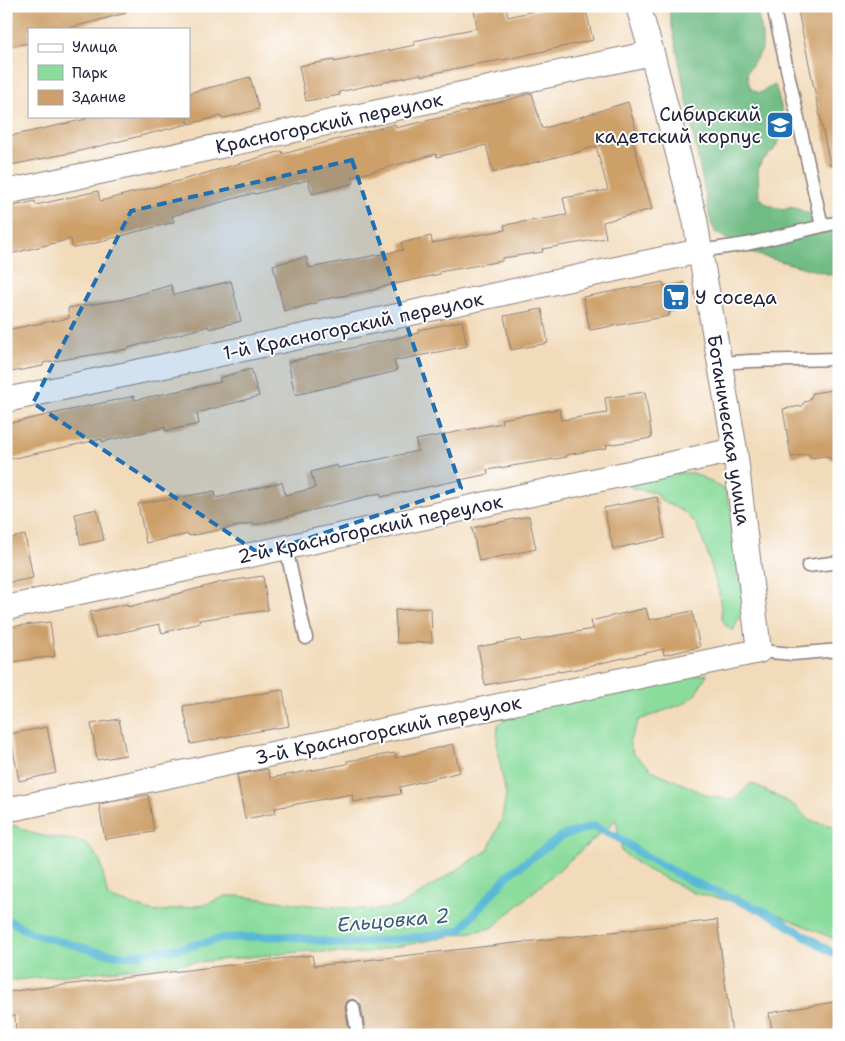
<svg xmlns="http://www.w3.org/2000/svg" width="845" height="1041" font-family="'Shantell Sans',sans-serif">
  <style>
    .green { fill: #8adc9c; stroke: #567f6c }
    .forest { fill: #6fbc84; stroke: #486f60 }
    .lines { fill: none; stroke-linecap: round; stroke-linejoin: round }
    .stream { stroke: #58b8d7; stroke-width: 8 }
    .building { fill: #cda06b }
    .lane-casing { stroke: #8a7e7b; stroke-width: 15 }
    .street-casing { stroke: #8a7e7b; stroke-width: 26 }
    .path { stroke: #8a7e7b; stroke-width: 3; stroke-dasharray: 4 4; stroke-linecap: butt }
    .lane { stroke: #fff; stroke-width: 12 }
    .street { stroke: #fff; stroke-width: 24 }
    .marked { fill: #1f6fb2; fill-opacity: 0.2; stroke: #1f6fb2; stroke-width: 4; stroke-dasharray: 10 6; stroke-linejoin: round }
    .labels { text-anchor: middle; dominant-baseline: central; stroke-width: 4; stroke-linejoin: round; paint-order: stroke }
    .poi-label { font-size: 19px; fill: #22223b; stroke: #fff; text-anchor: end }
    .street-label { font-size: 19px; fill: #22223b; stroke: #fff }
    .water-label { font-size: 20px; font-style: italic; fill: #385e79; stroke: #fff }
  </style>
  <rect width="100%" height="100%" fill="#fff"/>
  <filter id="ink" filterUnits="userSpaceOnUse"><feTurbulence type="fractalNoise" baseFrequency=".02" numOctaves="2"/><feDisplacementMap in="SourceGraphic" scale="10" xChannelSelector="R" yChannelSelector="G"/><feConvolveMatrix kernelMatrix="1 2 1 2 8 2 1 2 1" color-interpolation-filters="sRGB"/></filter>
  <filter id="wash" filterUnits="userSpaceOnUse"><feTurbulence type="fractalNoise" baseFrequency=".0096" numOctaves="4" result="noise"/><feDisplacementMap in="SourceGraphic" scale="20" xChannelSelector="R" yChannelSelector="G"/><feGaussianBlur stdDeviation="1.12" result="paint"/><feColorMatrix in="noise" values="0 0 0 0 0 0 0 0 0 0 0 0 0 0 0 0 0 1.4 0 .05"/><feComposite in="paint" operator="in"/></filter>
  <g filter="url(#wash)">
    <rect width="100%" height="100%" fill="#f2dbbb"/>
    <path class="green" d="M653 473H694L724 489 743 544V608L733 631 726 626 722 619 719 592 706 549 696 524 684 512 661 500 656 493 632 488 629 479Z
      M707 674 695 695 685 703 639 720 629 742 633 753 652 770 709 796 733 800 751 783 794 805 810 821 839 827V941L763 908 694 893 642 867 622 852 616 820 492 928 359 954 309 951 6 981V822L37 835 85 842 100 860 108 897 154 912 204 905 226 896H238L310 905 374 910 398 907 408 901 488 850 502 818 506 795 497 749 498 724 519 712 545 709 560 693Z"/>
    <path class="forest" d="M668 6H756L762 32V50L747 72 748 81 751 89 759 93 775 85 782 110V136L773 151 761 162 758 170 759 196 765 203 782 210 792 207 839 225V277L754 254 716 233 711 223Z"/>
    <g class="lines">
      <path class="stream" d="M6 919 34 934 94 951 125 956 181 948 224 938 286 936 344 944 428 936 460 930 509 874 562 836 593 826 617 837 643 855 689 880 770 914 833 953 839 954"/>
    </g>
    <g id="blocks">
      <path class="building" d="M26 6H125L126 13 65 29H29V43L6 47V10Z
        M489 6H506L508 17 555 6H585L593 40 508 59 476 64 421 76V74L339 92 340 95 306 101 299 66 334 60V62L415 45 414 41 477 28 474 9Z
        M797 6H839V164L830 165Z
        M250 77 259 109 221 119V116L189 124V93Z
        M532 93 542 129 628 102 637 133 631 135 652 209 603 222 606 238 542 249 543 252 502 258V261L439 272 440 274 377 288 378 289 316 301 317 303 284 311 273 265 306 257 309 268 403 250 401 243 431 236 432 243 505 230 504 225 567 215 563 198 608 190 596 146 572 154V153L493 173 486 145 437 157 436 154 352 177 354 183 312 194 308 180 255 194 254 193 172 216 174 222 109 239V240L73 248 71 239 6 255V208L35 201 36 205 98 191 100 201 182 180 282 151 283 154 395 124 396 128 477 109V108Z
        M85 116H187L188 124 80 151 6 166V137L86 119Z
        M231 281 241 321 209 329V326L128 348V349L43 363V366L11 372 6 350V330L69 318 68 308 120 300 171 285 174 295Z
        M663 282 664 286 684 283 689 308 669 312V316L590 330 583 297Z
        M542 309 548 343 511 350 504 316Z
        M462 321 467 346 394 361 397 371 295 395 288 362 418 333V330Z
        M251 369 259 396 197 413 199 424 165 431V427L102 442V439L6 460V424L134 396 135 400 221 382 219 378Z
        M839 389V463L826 456 812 458 808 454 791 457 783 409 802 406 804 402 809 401 813 393Z
        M645 392 652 438 606 445 607 448 566 455 567 457 487 470 488 474 381 497 380 493 254 525V523L189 536V534L146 543 138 504 164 499V500L215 491 216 498 282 482 285 495 315 488 311 472 337 465 338 468 418 451 416 440 502 423 501 419 559 409 561 420 607 413 605 398Z
        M657 497 665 538 613 549 604 508Z
        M97 509 104 540 81 545 75 514Z
        M529 516 536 549 479 561 472 528Z
        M25 535 33 578 6 583V539Z
        M263 576 268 610 199 620 200 623 162 633 159 624 96 638 90 612 127 604 128 607 222 582Z
        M431 608 432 642 397 643 395 610Z
        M646 608 649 620 692 611 700 647 664 655 663 649 588 666V667L559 672V671L485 685 478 647 520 639 521 642 593 629 591 621Z
        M50 622 55 656 12 662 8 627Z
        M283 690 289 726 218 738V739L191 744 183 706Z
        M119 719 126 755 97 760 91 724Z
        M47 727 56 773 19 781 10 734Z
        M453 744 460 772 400 787 401 794 353 802 352 794 275 808 276 813 245 819 237 775 268 769 270 778 347 764V761L395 753V758Z
        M148 795 154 832 105 839 99 804Z
        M717 920 732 1035H366L361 1005 356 1000 352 999 347 1001 345 1008 350 1035H16L15 1016 6 1017V992L312 955 314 966Z
        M834 1002 839 1035H773L769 1013Z"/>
    </g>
  </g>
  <g filter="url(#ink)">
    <use href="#blocks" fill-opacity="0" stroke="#8a7e7b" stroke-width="1"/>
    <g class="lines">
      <g class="lane-casing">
        <path id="lane" d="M773 6 822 226
          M700 251 747 244 839 222
          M720 363 750 361 839 359
          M286 548 306 638
          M808 566 839 562
          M759 651 793 654 839 650
          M353 1007 358 1035"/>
      </g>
      <g class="street-casing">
        <path id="street" d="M6 192 652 53
          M6 400 700 251
          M6 608 735 450
          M16 808 759 651 735 450 700 251 695 219 652 53 638 6"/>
      </g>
      <path class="path" d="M6 769 11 786"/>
      <use href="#lane" class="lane"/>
      <use href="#street" class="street"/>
    </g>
  </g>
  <path class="marked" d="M352 160 461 488 260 554 33 403 131 211Z"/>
  <defs>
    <g id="school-square" transform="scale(1.4375)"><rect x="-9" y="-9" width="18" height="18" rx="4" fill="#1f6fb2" stroke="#fff"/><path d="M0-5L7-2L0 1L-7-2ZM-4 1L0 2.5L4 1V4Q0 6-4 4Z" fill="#fff"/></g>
    <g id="supermarket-square" transform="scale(1.4375)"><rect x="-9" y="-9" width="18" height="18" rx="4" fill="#1f6fb2" stroke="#fff"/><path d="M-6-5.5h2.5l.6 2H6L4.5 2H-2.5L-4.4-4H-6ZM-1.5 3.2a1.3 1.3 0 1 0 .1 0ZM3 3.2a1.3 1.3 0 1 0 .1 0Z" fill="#fff"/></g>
  </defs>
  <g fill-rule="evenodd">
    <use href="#school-square" x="780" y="125"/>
    <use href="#supermarket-square" x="676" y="297"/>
  </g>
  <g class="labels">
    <g class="poi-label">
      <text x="761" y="114">Сибирский<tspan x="761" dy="22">кадетский корпус</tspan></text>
      <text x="695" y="297" text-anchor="start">У соседа</text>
    </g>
    <g class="street-label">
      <text transform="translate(329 123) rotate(-12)">Красногорский переулок</text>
      <text transform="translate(353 326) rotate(-12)">1-й Красногорский переулок</text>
      <text transform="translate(729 430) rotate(81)">Ботаническая улица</text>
      <text transform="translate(370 529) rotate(-12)">2-й Красногорский переулок</text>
      <text transform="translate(388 730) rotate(-12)">3-й Красногорский переулок</text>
    </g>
    <g class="water-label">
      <text transform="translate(393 920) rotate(-5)">Ельцовка 2</text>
    </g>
  </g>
  <rect width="845" height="1041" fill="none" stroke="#fff" stroke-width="25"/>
  <rect x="28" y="28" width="162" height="90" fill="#ffffff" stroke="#a7a7b1"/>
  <rect x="38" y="44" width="25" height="8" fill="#ffffff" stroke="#a7a7b1"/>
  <text x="72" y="52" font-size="15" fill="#22223b">Улица</text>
  <rect x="38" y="65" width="25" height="15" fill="#8adc9c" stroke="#a7a7b1"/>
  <text x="72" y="78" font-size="15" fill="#22223b">Парк</text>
  <rect x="38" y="90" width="25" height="15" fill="#cda06b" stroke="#a7a7b1"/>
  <text x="72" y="102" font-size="15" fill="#22223b">Здание</text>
</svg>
